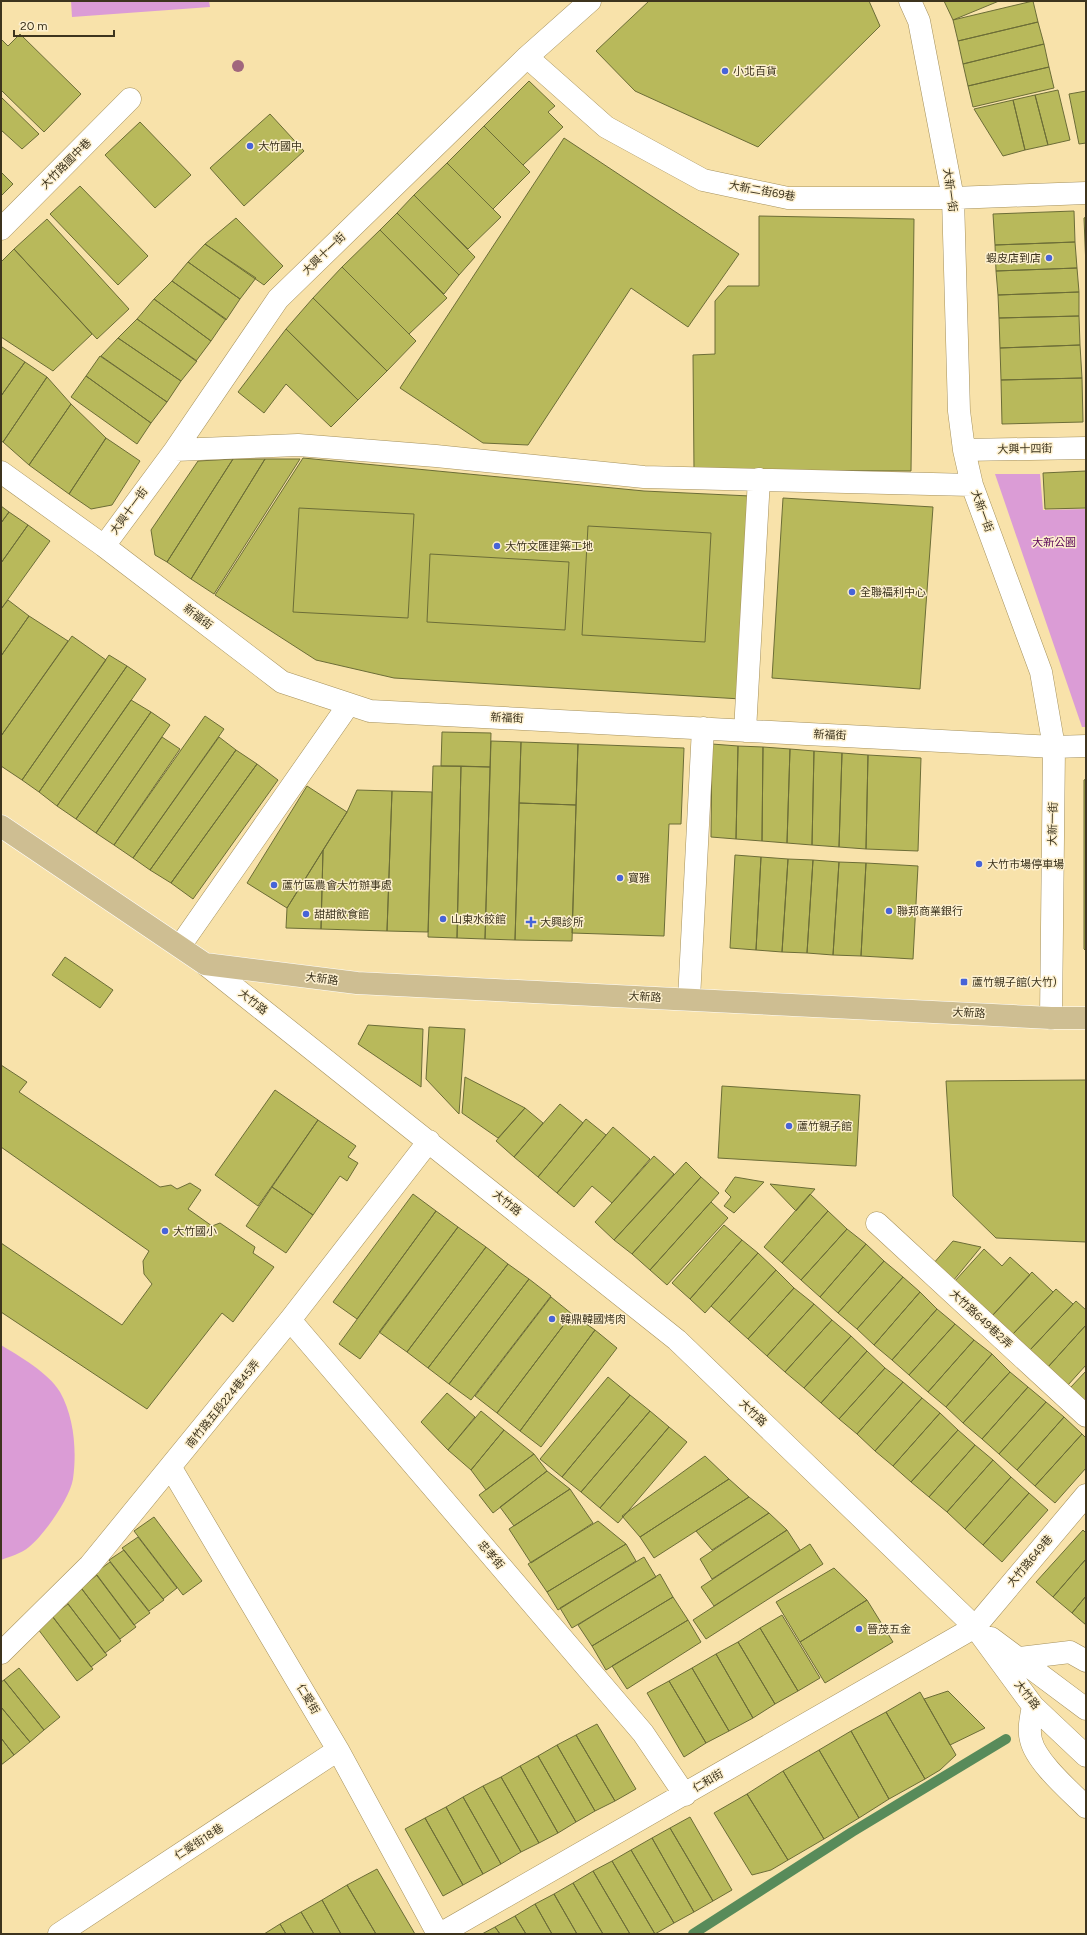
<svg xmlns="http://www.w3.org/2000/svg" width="1087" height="1935" font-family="Figtree,'Noto Sans TC',sans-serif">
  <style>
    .green { fill: #db9cd6 }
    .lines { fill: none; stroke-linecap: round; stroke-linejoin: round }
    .stream { stroke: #588b5a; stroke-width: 10 }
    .building { fill: #b8b95b; stroke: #6c6d37 }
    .minor-casing { stroke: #a5915c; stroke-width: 23 }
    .major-casing { stroke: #fff; stroke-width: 23 }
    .minor { stroke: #fff; stroke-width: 22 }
    .major { stroke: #cebe92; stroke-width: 22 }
    .tree { fill: #a1677d }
    .poi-dot { fill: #4764d8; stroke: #fdf0cf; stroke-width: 1.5 }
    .labels { text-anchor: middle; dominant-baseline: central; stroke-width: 3; stroke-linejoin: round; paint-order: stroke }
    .poi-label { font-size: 11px; fill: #3d341e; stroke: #fdf0cf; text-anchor: start }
    .street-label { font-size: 11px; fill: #3d341e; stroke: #fdf0cf }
    .park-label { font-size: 11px; fill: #590358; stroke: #fdf0cf }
  </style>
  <rect width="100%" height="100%" fill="#f8e2aa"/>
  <path class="green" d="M71 1H209L210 7 72 17Z
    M995 474H1040L1043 510 1086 509V727H1082Z
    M1 1345C19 1356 49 1373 60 1392 74 1417 77 1450 73 1479 70 1498 44 1535 29 1547 22 1553 9 1557 1 1560Z"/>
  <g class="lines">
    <path class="stream" d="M693 1934 852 1832 1006 1739"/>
  </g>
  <path class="building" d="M649 1H869L880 26 758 147 635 91 596 51Z
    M944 1H999L953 20Z
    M1033 1 1038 22 958 41 953 20Z
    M1038 22 1044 44 963 64 958 41Z
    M20 34 81 94 44 132 1 90V39L8 46Z
    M1044 44 1049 67 968 86 963 64Z
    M1049 67 1054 88 973 107 968 86Z
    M529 81 555 106 548 112 563 127 523 165 484 126Z
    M1058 90 1070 140 1048 145 1035 95Z
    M1086 91V143L1079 144 1069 94Z
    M1035 95 1048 145 1025 150 1013 100Z
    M1 97 39 134 22 149 1 130Z
    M1013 100 1025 150 1003 156 974 109Z
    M270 114 304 151 244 206 210 168Z
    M140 122 191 175 155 208 105 155Z
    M484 126 530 172 493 209 447 163Z
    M564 138 739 254 688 327 631 288 528 445 483 443 400 388Z
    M447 163 501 217 468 249 414 195Z
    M1 172 13 184 1 196Z
    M80 186 148 256 118 285 50 214Z
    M414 195 475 257 459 275 397 213Z
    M1074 211 1075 242 995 245 993 214Z
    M397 213 459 275 444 294 380 230Z
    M759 216 914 219 911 471 694 470 693 355 715 354V301L728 286H759Z
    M1086 217V267L1084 218Z
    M236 218 283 266 264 285 205 244Z
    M47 219 129 309 97 339 14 249Z
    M380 230 447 298 409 334 342 267Z
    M1075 242 1077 268 996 271 995 245Z
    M205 244 256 278 240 299 188 262Z
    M14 249 92 334 53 371 1 337V262Z
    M188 262 240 299 226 320 172 281Z
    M342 267 416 341 387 371 313 298Z
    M1077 268 1079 292 998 295 996 271Z
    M172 281 226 319 211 341 154 299Z
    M1079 292V316L999 318 998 295Z
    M313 298 387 371 358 400 286 329Z
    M154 299 211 341 196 361 137 319Z
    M1079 316 1080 345 1000 348 999 318Z
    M137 319 197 361 181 381 118 338Z
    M286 329 358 400 331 427 286 384 264 413 238 392Z
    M118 338 181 381 167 402 101 356Z
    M1080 345 1082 378 1001 380 1000 348Z
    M2 347 25 362 1 396V348Z
    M100 356 167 402 151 423 86 376Z
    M25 362 47 377 3 442 1 441V396Z
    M86 376 151 423 137 444 71 397Z
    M47 377 71 404 29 465 3 442Z
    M1082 378 1083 422 1002 424 1001 380Z
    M71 404 106 438 69 494 29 465Z
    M106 438 140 461 112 505 91 509 69 494Z
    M303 458 644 491 750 496 741 699 394 678 316 660 215 595Z
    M233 459H265L191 579 167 562Z
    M233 459 167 562 155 555 151 530 198 461Z
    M265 459H300L214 594 191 579Z
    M1086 471V508L1045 509 1043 473Z
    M783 498 933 507 920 689 772 678Z
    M1 506 9 512 1 523Z
    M299 508 414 514 408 618 293 612Z
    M9 512 28 525 1 563V523Z
    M28 525 50 541 1 609V563Z
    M588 526 711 533 705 642 582 635Z
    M430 554 569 562 565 630 427 622Z
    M8 600 29 616 1 656V609Z
    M29 616 68 641 1 736V656Z
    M72 636 106 660 22 780 1 766V736Z
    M109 655 127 666 39 792 22 780Z
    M127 666 146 679 57 806 39 792Z
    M131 700 151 712 76 819 57 806Z
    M151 712 170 725 96 833 76 819Z
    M205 716 224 729 133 858 114 845Z
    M442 732 491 733 490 767 441 766Z
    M162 737 180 749 114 845 96 833Z
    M219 737 236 750 150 870 133 858Z
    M491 741 521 742 515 940 485 939Z
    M521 742 578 744 576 805 519 803Z
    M578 744 684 748 681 824H669L664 936 572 933Z
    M712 744 738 746 736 839 711 837Z
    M738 746 763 747 762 841 736 839Z
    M763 747 790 749 787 843 762 841Z
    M790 749 814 751 812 845 787 843Z
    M236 750 257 764 171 883 150 870Z
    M814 751 842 753 839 847 812 845Z
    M842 753 868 755 866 849 839 847Z
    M868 755 921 758 918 851 866 849Z
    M257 764 278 780 193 899 171 883Z
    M433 766H461L457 938 428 937Z
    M461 766 490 767 485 939 457 938Z
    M1086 779V951L1084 949V780Z
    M307 786 347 812 287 908 247 883Z
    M357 790 392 791 387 931 321 929 323 850 347 812Z
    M392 791 432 792 428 932 387 931Z
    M519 803 576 805 572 941 515 940Z
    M323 850 321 929 286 928 287 908Z
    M735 855 761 857 756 950 730 948Z
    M761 857 788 859 782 952 756 950Z
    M788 859 813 860 807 953 782 952Z
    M813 860 839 862 833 955 807 953Z
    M839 862 866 863 861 956 833 955Z
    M866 863 918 866 913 959 861 956Z
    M65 957 113 990 100 1008 52 975Z
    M368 1025 423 1029 421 1087 358 1044Z
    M429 1027 465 1029 459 1114 426 1079Z
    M1 1065 27 1082 19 1092 160 1187 171 1185 177 1189 190 1183 201 1190 188 1209 212 1226 220 1223 255 1247 253 1253 274 1267 233 1322 222 1313 147 1409 1 1312V1243L122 1325 152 1284 144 1274 143 1261 149 1251 1 1147Z
    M465 1077 525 1108 498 1138 462 1113Z
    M1086 1080V1242L996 1238 953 1196 946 1081Z
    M722 1086 860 1095 856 1166 718 1158Z
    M275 1090 318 1120 258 1206 215 1175Z
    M560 1104 583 1123 538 1177 514 1157Z
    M525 1108 543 1123 514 1157 496 1141Z
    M586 1119 606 1135 557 1193 538 1177Z
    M318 1120 356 1146 348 1157 358 1163 347 1181 340 1176 313 1215 272 1187Z
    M613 1127 650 1159 612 1203 592 1186 574 1207 557 1193Z
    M654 1156 674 1174 614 1240 595 1222Z
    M686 1162 701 1177 632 1254 614 1240Z
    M701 1177 719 1193 650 1270 632 1254Z
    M735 1177 764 1182 734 1213 724 1206 731 1197 725 1191Z
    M770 1184 815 1189 796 1211Z
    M272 1187 313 1215 286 1253 246 1226Z
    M413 1194 436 1211 357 1319 333 1302Z
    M810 1194 828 1211 782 1263 764 1247Z
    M711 1202 728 1218 667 1285 650 1270Z
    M436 1211 458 1227 360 1359 339 1344Z
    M828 1211 847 1229 801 1280 782 1263Z
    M724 1225 742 1240 690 1299 672 1283Z
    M458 1227 486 1247 407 1352 379 1332Z
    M847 1229 866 1244 820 1297 801 1280Z
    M742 1240 758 1253 705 1313 690 1299Z
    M953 1241 981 1247 953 1281 933 1264Z
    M866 1244 884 1261 838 1313 820 1297Z
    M486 1247 508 1264 428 1368 407 1352Z
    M984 1249 1002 1266 1010 1257 1030 1275 992 1316 954 1282Z
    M758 1253 776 1270 729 1322 711 1306Z
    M884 1261 903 1277 857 1329 838 1313Z
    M508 1264 529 1279 449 1384 428 1368Z
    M776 1270 794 1288 748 1339 729 1322Z
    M1032 1272 1053 1292 1013 1334 992 1316Z
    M903 1277 920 1292 874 1345 857 1329Z
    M529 1279 551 1296 471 1400 449 1384Z
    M794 1288 814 1304 767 1356 748 1339Z
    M1056 1289 1073 1304 1030 1350 1013 1334Z
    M920 1292 937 1309 892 1360 874 1345Z
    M551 1297 572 1314 497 1413 475 1396Z
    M1076 1301 1086 1310V1325L1048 1367 1030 1350Z
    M814 1304 832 1320 785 1372 767 1356Z
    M937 1309 955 1324 909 1375 892 1360Z
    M572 1314 595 1330 520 1431 497 1413Z
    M832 1320 851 1336 804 1388 785 1372Z
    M955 1324 974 1340 928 1392 909 1375Z
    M1086 1325V1365L1068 1385 1048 1367Z
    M595 1330 617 1348 541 1447 520 1431Z
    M851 1336 867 1351 821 1403 804 1388Z
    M974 1340 992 1354 946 1407 928 1392Z
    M867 1351 885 1368 839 1419 821 1403Z
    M992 1354 1010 1372 963 1423 946 1407Z
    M885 1368 903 1382 857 1434 839 1419Z
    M1086 1371V1403L1070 1388Z
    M1010 1372 1028 1387 982 1439 963 1423Z
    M608 1377 630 1395 562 1477 540 1459Z
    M903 1382 922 1398 875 1451 857 1434Z
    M1028 1387 1046 1402 999 1454 982 1439Z
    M447 1393 475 1417 448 1450 421 1422Z
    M630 1395 650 1411 581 1492 562 1477Z
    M922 1398 940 1413 893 1466 875 1451Z
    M1046 1402 1064 1417 1017 1470 999 1454Z
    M481 1411 504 1430 471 1470 448 1450Z
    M650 1411 669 1427 600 1508 581 1492Z
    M940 1413 958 1430 911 1482 893 1466Z
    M1064 1417 1082 1434 1035 1486 1017 1470Z
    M669 1427 687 1442 618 1523 600 1508Z
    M504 1430 534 1454 486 1490 471 1470Z
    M958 1430 975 1445 929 1497 911 1482Z
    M1082 1434 1086 1438V1468L1055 1503 1035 1486Z
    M975 1445 993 1460 947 1512 929 1497Z
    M534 1454 547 1471 493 1513 479 1495Z
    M705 1456 729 1479 640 1537 622 1516Z
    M993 1460 1011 1477 965 1529 947 1512Z
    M547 1471 570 1489 514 1526 500 1507Z
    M1011 1477 1029 1493 983 1545 965 1529Z
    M729 1479 749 1497 654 1558 640 1537Z
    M570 1489 593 1523 531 1563 509 1529Z
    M1029 1493 1048 1510 1002 1562 983 1545Z
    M749 1497 769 1513 712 1550 696 1531Z
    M769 1513 787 1530 712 1579 700 1559Z
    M154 1517 202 1581 183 1595 134 1531Z
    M598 1521 626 1544 547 1592 528 1564Z
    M787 1530 800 1550 714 1606 701 1587Z
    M1083 1530 1086 1533V1559L1053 1597 1036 1582Z
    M138 1537 177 1588 163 1599 122 1548Z
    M626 1544 636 1561 558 1610 547 1592Z
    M810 1544 823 1564 706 1639 693 1620Z
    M124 1550 164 1600 149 1611 109 1560Z
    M644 1557 656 1577 572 1628 560 1608Z
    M1086 1559V1596L1072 1613 1053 1597Z
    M110 1562 150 1613 134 1625 95 1573Z
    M834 1568 867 1600 800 1642 776 1602Z
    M660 1574 673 1597 592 1646 578 1625Z
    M97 1575 136 1627 120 1639 81 1588Z
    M82 1589 121 1641 105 1653 66 1601Z
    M1086 1596V1625L1072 1613Z
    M673 1597 688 1620 606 1670 592 1646Z
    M867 1600 893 1642 825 1683 800 1642Z
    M68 1604 107 1655 91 1667 52 1616Z
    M782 1615 820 1678 798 1691 760 1628Z
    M53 1617 93 1669 77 1681 38 1629Z
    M688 1620 701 1642 627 1689 612 1666Z
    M760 1628 798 1691 775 1704 738 1642Z
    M738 1642 775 1704 753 1718 716 1654Z
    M716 1654 753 1718 729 1731 692 1668Z
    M19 1668 60 1717 44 1730 4 1680Z
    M692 1668 729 1731 706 1743 669 1681Z
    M4 1680 44 1730 30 1742 1 1707V1682Z
    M669 1681 706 1743 684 1757 647 1693Z
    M948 1691 985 1728 950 1745 924 1699Z
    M920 1692 956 1755 940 1770 925 1779 886 1712Z
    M1 1707 30 1742 14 1755 1 1738Z
    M886 1712 925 1779 889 1799 851 1731Z
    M597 1724 636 1789 615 1801 576 1735Z
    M851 1731 889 1799 859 1818 819 1750Z
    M576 1735 615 1801 595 1811 557 1745Z
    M1 1738 14 1755 1 1765Z
    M557 1745 595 1811 576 1822 538 1756Z
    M819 1750 859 1818 824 1839 783 1771Z
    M538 1756 576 1822 558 1833 520 1766Z
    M520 1766 558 1833 539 1843 501 1777Z
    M783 1771 824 1839 788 1860 747 1794Z
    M501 1777 539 1843 521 1852 483 1786Z
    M483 1786 521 1852 501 1864 463 1797Z
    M747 1794 788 1860 771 1870 752 1875 714 1813Z
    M463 1797 501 1864 483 1874 446 1807Z
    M446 1807 483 1874 463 1885 425 1818Z
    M690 1817 732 1890 713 1901 670 1828Z
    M425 1818 463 1885 443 1896 405 1829Z
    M670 1828 713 1901 694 1912 652 1838Z
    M652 1838 694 1912 674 1923 631 1850Z
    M631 1850 674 1923 655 1934 612 1861Z
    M612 1861 655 1934H630L593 1871Z
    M377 1869 415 1934H376L347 1885Z
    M593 1871 630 1934H603L573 1883Z
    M573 1883 603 1934H577L554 1894Z
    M347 1885 376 1934H341L322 1900Z
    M554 1894 577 1934H552L535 1904Z
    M322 1900 341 1934H314L301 1912Z
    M535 1904 552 1934H526L515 1916Z
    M301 1912 314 1934H286L280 1924Z
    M515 1916 526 1934H500L495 1927Z
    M280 1924 286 1934H264Z
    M495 1927 500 1934H482Z"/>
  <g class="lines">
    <g class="minor-casing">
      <path id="minor" d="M910 1 919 21 953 198 959 411 964 450 972 485 1041 672 1054 747 1051 1018
        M527 57 606 127 703 180 788 198H953L1086 193
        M1 229 130 99
        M175 450 298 445 436 456 644 477 972 485
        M964 450 1086 448
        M1 472 104 546 282 682 370 711 1054 747 1086 746
        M104 546 175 450 278 299 527 57 590 1
        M745 731 759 479
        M180 946 349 704
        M205 964 677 1340 975 1627 1033 1706 1086 1756
        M689 999 703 728
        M877 1223 1086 1416
        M290 1320 643 1733 685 1795
        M171 1468 338 1750 438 1934
        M991 1638 1086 1709
        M1 1653 90 1565 290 1320 429 1141
        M1020 1658 1070 1652 1086 1661
        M1033 1706C1031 1717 1028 1729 1031 1740 1036 1762 1070 1791 1086 1807
        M59 1934 338 1750
        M440 1934 975 1627 1086 1495"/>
    </g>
    <g class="major-casing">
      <path id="major" d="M1 826 205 964 357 983 1051 1018H1086"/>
    </g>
    <use href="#minor" class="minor"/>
    <use href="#major" class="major"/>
  </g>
  <circle class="tree" cx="238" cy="66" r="6"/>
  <g class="poi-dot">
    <circle cx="725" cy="71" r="4"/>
    <circle cx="250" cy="146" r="4"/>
    <circle cx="1049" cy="258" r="4"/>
    <circle cx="497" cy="546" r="4"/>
    <circle cx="852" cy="592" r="4"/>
    <circle cx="979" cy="864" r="4"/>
    <circle cx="620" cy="878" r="4"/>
    <circle cx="274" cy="885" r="4"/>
    <circle cx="889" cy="911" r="4"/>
    <circle cx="306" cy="914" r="4"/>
    <circle cx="443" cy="919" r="4"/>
    <path d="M529 916h4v4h4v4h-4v4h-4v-4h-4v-4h4z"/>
    <rect x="960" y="978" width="8" height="8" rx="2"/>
    <circle cx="789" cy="1126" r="4"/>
    <circle cx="165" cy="1231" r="4"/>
    <circle cx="552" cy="1319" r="4"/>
    <circle cx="859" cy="1629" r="4"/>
  </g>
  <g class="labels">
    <g class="poi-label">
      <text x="733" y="71">小北百貨</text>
      <text x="258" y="146">大竹國中</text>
      <text x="1041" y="258" text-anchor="end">蝦皮店到店</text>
      <text x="505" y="546">大竹文匯建築工地</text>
      <text x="860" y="592">全聯福利中心</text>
      <text x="987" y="864">大竹市場停車場</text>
      <text x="628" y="878">寶雅</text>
      <text x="282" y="885">蘆竹區農會大竹辦事處</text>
      <text x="897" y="911">聯邦商業銀行</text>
      <text x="314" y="914">甜甜飲食館</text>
      <text x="451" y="919">山東水餃館</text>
      <text x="540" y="922">大興診所</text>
      <text x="972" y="982">蘆竹親子館(大竹)</text>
      <text x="797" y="1126">蘆竹親子館</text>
      <text x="173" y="1231">大竹國小</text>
      <text x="560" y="1319">韓鼎韓國烤肉</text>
      <text x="867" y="1629">晉茂五金</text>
    </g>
    <g class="street-label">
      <text transform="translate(66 164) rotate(-45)">大竹路國中巷</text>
      <text transform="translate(950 190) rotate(82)">大新一街</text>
      <text transform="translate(762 191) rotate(10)">大新二街69巷</text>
      <text transform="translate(324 254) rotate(-44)">大興十一街</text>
      <text transform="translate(1025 449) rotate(-1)">大興十四街</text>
      <text transform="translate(129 511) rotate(-54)">大興十一街</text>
      <text transform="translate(982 511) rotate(70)">大新一街</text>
      <text transform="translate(198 617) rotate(37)">新福街</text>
      <text transform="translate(507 718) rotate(3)">新福街</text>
      <text transform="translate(830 735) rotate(3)">新福街</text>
      <text transform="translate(1053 824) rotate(-89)">大新一街</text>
      <text transform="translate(322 979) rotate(7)">大新路</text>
      <text transform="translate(645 997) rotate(3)">大新路</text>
      <text transform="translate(253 1002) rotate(38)">大竹路</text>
      <text transform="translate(969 1013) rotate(3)">大新路</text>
      <text transform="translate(507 1203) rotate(39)">大竹路</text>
      <text transform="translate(981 1319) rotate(43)">大竹路649巷2弄</text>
      <text transform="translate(223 1404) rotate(-51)">南竹路五段224巷45弄</text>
      <text transform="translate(753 1413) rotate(44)">大竹路</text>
      <text transform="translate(491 1555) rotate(49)">忠孝街</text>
      <text transform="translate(1030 1561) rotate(-50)">大竹路649巷</text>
      <text transform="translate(1027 1695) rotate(52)">大竹路</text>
      <text transform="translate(308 1699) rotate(59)">仁愛街</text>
      <text transform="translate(708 1781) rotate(-30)">仁和街</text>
      <text transform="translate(199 1842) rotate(-33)">仁愛街18巷</text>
    </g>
    <g class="park-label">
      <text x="1054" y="542">大新公園</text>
    </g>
  </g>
  <rect width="1087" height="1935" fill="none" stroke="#3d341e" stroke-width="4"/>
  <path d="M14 30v6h100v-6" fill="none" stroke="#3d341e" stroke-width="2"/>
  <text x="20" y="30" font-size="12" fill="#3d341e" stroke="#fdf0cf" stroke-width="3" paint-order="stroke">20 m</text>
</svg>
